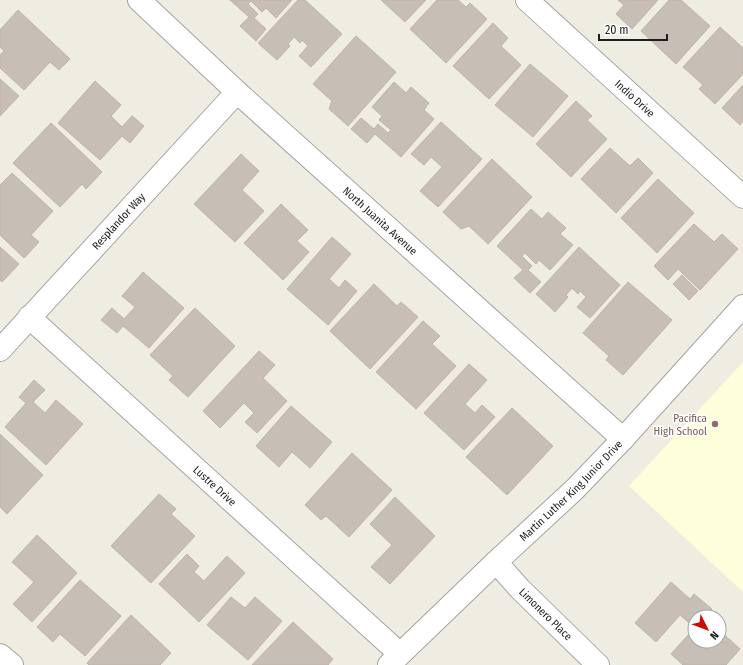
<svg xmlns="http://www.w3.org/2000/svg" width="743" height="665" font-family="'Fira Sans Condensed',sans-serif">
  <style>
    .education { fill: #fdffdb }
    .building { fill: #c7beb5; stroke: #c1b3a4 }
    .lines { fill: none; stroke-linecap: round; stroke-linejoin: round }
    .street-casing { stroke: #a4a4a4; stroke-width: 24 }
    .street { stroke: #fff; stroke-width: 22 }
    .education-dot { fill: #8d6e63; stroke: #fff; stroke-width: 1.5 }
    .labels { text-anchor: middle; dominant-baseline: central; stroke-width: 3; stroke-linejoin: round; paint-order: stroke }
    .street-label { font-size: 11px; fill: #1d1d1d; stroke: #fff }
    .education-label { font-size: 11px; fill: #785e54; stroke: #fff; text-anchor: end }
  </style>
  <rect width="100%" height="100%" fill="#efece2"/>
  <path class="education" d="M743 362V592L629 486Z"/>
  <path class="building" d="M230 0H292L276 18 266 8 262 12 251 1 248 4 258 14 254 18 266 29 256 41 240 26 249 17Z
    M298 0H305L342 34 311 67 299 56 308 46 302 40 300 43 294 37 288 44 290 46 277 60 258 43Z
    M381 0H426L405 22Z
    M437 0H458L466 7 470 3 487 19 446 63 410 29Z
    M618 0H658L632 29 616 14 624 5Z
    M669 0H681L710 26 676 64 641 31Z
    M18 10 70 59 59 70 50 62 24 90 0 68V55L4 51 0 47V30Z
    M493 23 508 38 501 46 521 65 489 99 453 66Z
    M720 27 743 48V74L715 104 699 89 703 85 683 67Z
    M356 36 396 72 348 126 329 109 332 101 313 84Z
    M530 64 568 96 533 137 495 105Z
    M0 79 19 96 0 116Z
    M95 81 121 105 111 116 122 127 132 116 144 126 130 143 122 136 100 160 58 123Z
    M394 82 406 93 411 87 429 103 424 110 434 119 401 157 375 134 367 143 351 129 361 118 374 129 378 124 388 133 391 130 379 120 382 116 372 107Z
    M743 85V121L740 125 722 108Z
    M576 101 592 116 587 120 607 139 571 177 536 144Z
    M441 122 482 159 438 207 420 191 442 167 431 157 424 165 411 154Z
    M51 123 102 172 86 189 82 184 60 207 13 163Z
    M610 148 630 166 638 158 653 173 616 213 581 179Z
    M241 154 259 171 242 190 264 211 235 242 194 204Z
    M492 159 532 197 488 244 469 226 461 229 443 212Z
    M12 173 53 211 31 235 39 242 24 258 0 235V185Z
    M658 179 694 213 657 253 621 218Z
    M281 204 308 230 297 241 309 252 283 280 244 243Z
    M531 209 542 219 548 212 566 228 560 234 573 245 550 270 539 260 536 264 525 253 522 256 532 266 528 270 541 282 530 293 514 278 523 270 497 246Z
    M694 224 714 242 722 234 738 249 700 290 678 269 668 280 654 266Z
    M332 237 351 254 329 279 339 288 345 280 357 291 328 325 287 289Z
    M0 247 19 264 2 282 0 280Z
    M579 247 620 285 590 318 577 307 586 297 580 291 578 294 572 288 566 295 568 297 555 312 536 294Z
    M143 272 184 308 149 348 123 326 117 333 101 320 112 308 124 319 135 307 122 296Z
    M682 275 698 291 689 300 673 284Z
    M628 282 672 320 623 375 606 360 609 356 583 333Z
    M374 284 397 306 401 302 418 317 370 369 330 331Z
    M195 308 235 346 188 397 169 380 173 376 150 355Z
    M423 321 440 336 432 344 456 366 416 409 376 372Z
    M259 351 275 365 263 378 287 401 257 433 245 422 254 413 244 403 220 428 203 411Z
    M469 364 487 380 465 404 475 413 482 405 495 417 464 450 424 413Z
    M34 380 45 390 33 402 45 413 56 400 83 424 46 465 5 427 26 403 19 397Z
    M291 406 332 442 310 468 292 452 279 467 256 446Z
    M512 408 553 446 507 495 466 457Z
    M0 434 43 475 7 514 0 507Z
    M352 453 392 490 349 537 326 516 321 520 305 505Z
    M159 494 176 509 171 514 195 536 151 583 111 546Z
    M395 497 435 536 390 584 371 567 392 545 370 524Z
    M37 535 77 573 32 622 13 604 34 582 12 562Z
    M187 554 199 566 194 572 204 581 227 556 245 573 199 622 159 584Z
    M80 580 121 616 85 656 60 634 53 642 37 627Z
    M671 582 690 599 694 594 712 609 706 617H695V628L680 615 656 642 635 623Z
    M231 597 245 608 255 597 282 621 248 660 207 625Z
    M131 615 171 653 160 665H89L87 663Z
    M293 622 333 659 328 665H252Z
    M719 630 740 649 726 665H683L671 654 689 634 695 639V641H719Z"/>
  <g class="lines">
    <g class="street-casing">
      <g id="street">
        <path id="s1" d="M139 0 237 92 623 439"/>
        <path id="s2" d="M527 0 743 197"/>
        <path id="s3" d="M29 317 400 654"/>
        <path id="s4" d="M0 350 237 92"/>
        <path id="s5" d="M496 562 520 589 598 665"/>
        <path d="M0 655 12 665"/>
        <path id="s6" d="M389 665 496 562 575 489 623 439 743 306"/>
      </g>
    </g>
    <use href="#street" class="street"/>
  </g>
  <circle class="education-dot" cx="715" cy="424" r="4"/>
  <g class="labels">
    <g class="street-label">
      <text stroke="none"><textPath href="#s2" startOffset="146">Indio Drive</textPath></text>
      <text stroke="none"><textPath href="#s4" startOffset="175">Resplandor Way</textPath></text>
      <text stroke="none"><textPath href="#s1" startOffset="327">North Juanita Avenue</textPath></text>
      <text stroke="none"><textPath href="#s3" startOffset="251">Lustre Drive</textPath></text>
      <text stroke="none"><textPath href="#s6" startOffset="252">Martin Luther King Junior Drive</textPath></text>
      <text stroke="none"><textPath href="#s5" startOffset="72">Limonero Place</textPath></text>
    </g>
    <g class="education-label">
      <text x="707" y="418">Pacifica<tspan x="707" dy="13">High School</tspan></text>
    </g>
  </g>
  <g transform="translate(707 629) rotate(132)"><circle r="19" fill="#ffffff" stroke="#a5a5a5"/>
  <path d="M0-3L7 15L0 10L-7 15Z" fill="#ca0d00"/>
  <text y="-6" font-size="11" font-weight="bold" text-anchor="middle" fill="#1d1d1d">N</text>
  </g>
  <path d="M599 34v6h68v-6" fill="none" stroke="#1d1d1d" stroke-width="2"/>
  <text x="605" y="34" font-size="12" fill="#1d1d1d" stroke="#ffffff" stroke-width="3" paint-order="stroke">20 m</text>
</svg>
